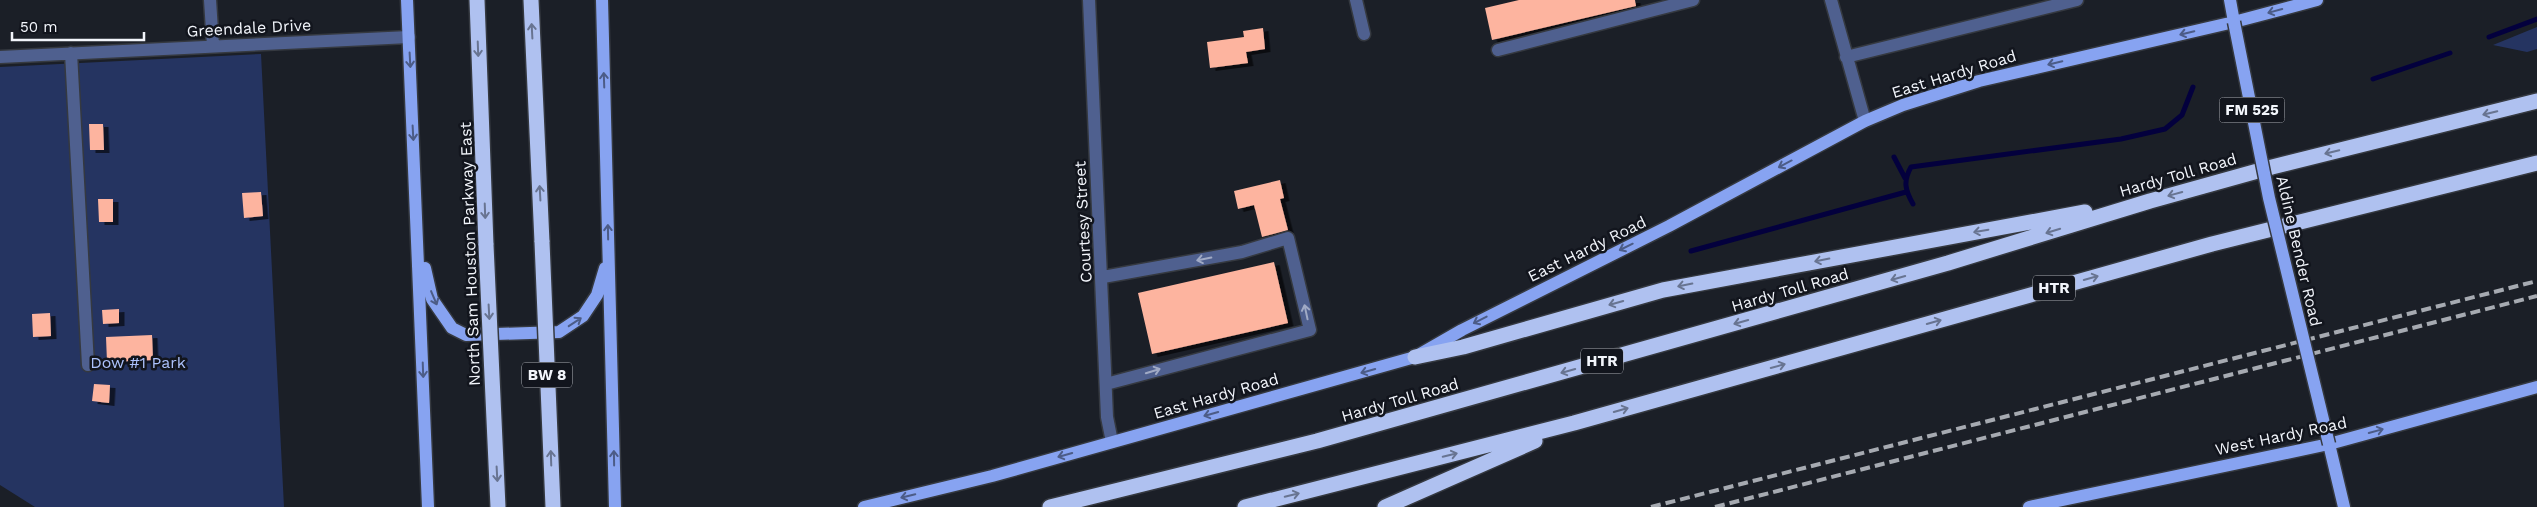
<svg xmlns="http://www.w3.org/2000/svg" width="2537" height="507" font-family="'Work Sans',sans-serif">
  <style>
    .green { fill: #253461 }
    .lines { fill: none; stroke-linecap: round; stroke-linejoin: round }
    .stream { stroke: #03003d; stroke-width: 5 }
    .building { fill: #fdb49f; filter: url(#shadow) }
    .minor-casing { stroke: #353940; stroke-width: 15 }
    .major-casing { stroke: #353940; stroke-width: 15 }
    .highway-casing { stroke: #353940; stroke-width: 18 }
    .minor { stroke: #4f608f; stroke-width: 12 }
    .major { stroke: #87a3f1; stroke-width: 12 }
    .highway { stroke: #afc1f0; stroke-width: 15 }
    .rail { stroke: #a6aab1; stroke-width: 4; stroke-dasharray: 10 5; stroke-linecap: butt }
    .major-bridge-casing { stroke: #353940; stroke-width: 15; stroke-linecap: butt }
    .highway-bridge-casing { stroke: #353940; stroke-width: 18; stroke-linecap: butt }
    .major-bridge { stroke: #87a3f1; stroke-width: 12 }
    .highway-bridge { stroke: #afc1f0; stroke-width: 15 }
    .oneway { stroke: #4c5c87 }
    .oneway2 { stroke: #687491 }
    .oneway3 { stroke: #a0aac5 }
    .labels { text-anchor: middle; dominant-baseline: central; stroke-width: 5; stroke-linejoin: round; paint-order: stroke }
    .shield { fill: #12151d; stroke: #afb2b8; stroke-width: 1 }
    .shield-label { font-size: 15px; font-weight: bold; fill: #f2f5fb }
    .street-label { font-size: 16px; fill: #f2f5fb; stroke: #12151d }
    .park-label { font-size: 16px; fill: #acc2fc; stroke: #12151d }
  </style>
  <defs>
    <filter id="shadow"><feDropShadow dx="5.5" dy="3" stdDeviation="0" flood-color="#0009"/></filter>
  </defs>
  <rect width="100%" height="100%" fill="#1b1f27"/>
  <path class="green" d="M2537 27V49L2527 52 2493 45Z
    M261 54 284 507H35L0 485V67Z"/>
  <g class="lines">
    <path class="stream" d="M2489 37 2537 19
      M2373 79 2450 53
      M1894 157 1905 178
      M1913 204C1905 190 1903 181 1911 167L2121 139 2165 129 2182 115 2193 87
      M1691 251 1906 192"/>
  </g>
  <path class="building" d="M1519 0H1635L1636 6 1492 40 1485 8Z
    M1263 28 1265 49 1246 52 1248 63 1210 68 1207 42 1244 37 1243 31Z
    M89 124H103L104 150H90Z
    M1280 180 1284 198 1280 199 1288 230 1262 237 1254 205 1238 209 1234 191Z
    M261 192 263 216 244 218 242 193Z
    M98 199H113V222H99Z
    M1274 262 1288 323 1152 354 1138 293Z
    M119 309V323L103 324 102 310Z
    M50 313 51 336 33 337 32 314Z
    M152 335 153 360 107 362 106 337Z
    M94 384 110 385 109 403 92 401Z"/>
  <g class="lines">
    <g class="minor-casing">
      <path id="minor" d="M210 0 213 46
        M1089 0 1107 417 1112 442
        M1356 0 1364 34
        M1831 0 1865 121
        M1498 50 1693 0
        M71 53 88 365
        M0 57 409 37
        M1846 57 2077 0
        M1103 277 1242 252 1288 238 1310 330 1106 384"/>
    </g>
    <g class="major-casing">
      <path id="major" d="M407 0 428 507
        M602 0 615 507
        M2230 0 2234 22
        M425 268 432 299 452 328 466 335 559 332 583 316 597 295 605 268
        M2329 444 2344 507
        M864 507 992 476 1415 357 1462 330 1669 226 1865 121 1903 105 1979 81 2234 22 2317 0
        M2029 507 2329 444 2537 387"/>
    </g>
    <g class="highway-casing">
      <path id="highway" d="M477 0 486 245
        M531 0 542 242
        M1415 357 1463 347 1663 290 2085 212
        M1050 507 1317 441 1948 263 2150 201 2272 167 2537 101
        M1245 507 1574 423 2212 244 2537 163
        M1385 507 1535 441"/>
    </g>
    <use href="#minor" class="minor"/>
    <use href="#major" class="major"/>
    <use href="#highway" class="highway"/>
    <path class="rail" d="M1651 507 2537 281
      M1715 507 2537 296"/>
    <g class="major-bridge-casing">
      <path id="major-bridge" d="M2234 22 2269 198 2329 444"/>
    </g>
    <g class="highway-bridge-casing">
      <path id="highway-bridge" d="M542 242 553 507
        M486 245 498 507"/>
    </g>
    <use href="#major-bridge" class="major-bridge"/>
    <use href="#highway-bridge" class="highway-bridge"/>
  </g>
  <defs><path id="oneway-shaft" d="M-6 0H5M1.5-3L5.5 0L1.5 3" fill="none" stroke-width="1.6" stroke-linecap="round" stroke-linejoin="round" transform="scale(1.25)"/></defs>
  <g class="oneway">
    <use href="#oneway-shaft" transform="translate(2275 11) rotate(165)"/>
    <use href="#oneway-shaft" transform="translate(2187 33) rotate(167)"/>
    <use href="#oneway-shaft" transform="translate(410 60) rotate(87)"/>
    <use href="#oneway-shaft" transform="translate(2055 63) rotate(167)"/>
    <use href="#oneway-shaft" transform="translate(604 80) rotate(-92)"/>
    <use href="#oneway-shaft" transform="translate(413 133) rotate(87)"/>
    <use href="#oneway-shaft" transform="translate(1785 164) rotate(152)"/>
    <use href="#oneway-shaft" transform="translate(608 232) rotate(-91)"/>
    <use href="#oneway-shaft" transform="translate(1626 247) rotate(154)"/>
    <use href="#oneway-shaft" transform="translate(434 298) rotate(67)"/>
    <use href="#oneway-shaft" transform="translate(1480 320) rotate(153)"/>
    <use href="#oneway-shaft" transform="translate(575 322) rotate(-33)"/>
    <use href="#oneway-shaft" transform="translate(423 370) rotate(88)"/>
    <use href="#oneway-shaft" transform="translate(1368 371) rotate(164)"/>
    <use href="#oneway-shaft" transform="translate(1211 414) rotate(164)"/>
    <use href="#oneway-shaft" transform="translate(2376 431) rotate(-15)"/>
    <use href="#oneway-shaft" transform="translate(1065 455) rotate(164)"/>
    <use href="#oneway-shaft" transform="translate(614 458) rotate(-91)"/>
    <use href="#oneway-shaft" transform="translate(908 496) rotate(166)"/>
  </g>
  <g class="oneway2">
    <use href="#oneway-shaft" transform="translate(532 31) rotate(-93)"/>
    <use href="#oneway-shaft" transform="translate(478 49) rotate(88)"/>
    <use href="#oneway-shaft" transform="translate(2490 113) rotate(166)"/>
    <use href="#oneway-shaft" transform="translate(2332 152) rotate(166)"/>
    <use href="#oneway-shaft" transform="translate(540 193) rotate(-93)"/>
    <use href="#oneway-shaft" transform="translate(2175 194) rotate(165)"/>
    <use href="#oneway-shaft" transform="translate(485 211) rotate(88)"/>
    <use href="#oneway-shaft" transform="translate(1981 231) rotate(170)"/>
    <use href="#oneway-shaft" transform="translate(2053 231) rotate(163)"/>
    <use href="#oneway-shaft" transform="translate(1822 260) rotate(169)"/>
    <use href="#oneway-shaft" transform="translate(1898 278) rotate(164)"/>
    <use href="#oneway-shaft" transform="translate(2091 278) rotate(-16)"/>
    <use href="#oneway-shaft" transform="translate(1685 285) rotate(169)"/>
    <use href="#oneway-shaft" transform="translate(1616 303) rotate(164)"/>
    <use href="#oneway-shaft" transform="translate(489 312) rotate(87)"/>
    <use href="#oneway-shaft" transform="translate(1741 322) rotate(164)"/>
    <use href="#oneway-shaft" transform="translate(1934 322) rotate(-16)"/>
    <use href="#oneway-shaft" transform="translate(1778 366) rotate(-16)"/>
    <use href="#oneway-shaft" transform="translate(1568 371) rotate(164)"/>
    <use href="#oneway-shaft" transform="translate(1621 410) rotate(-16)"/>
    <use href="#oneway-shaft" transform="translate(1450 455) rotate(-14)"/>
    <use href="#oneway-shaft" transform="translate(551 458) rotate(-92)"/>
    <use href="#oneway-shaft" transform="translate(497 474) rotate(87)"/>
    <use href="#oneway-shaft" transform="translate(1292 495) rotate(-14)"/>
  </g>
  <g class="oneway3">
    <use href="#oneway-shaft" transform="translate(1204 259) rotate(169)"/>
    <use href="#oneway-shaft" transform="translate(1306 312) rotate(-102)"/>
    <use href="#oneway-shaft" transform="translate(1153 371) rotate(-17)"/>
  </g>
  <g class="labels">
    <g class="shield">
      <rect x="2219.5" y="97.5" width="65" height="25" rx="4"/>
      <rect x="2033" y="275.5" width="42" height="25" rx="4"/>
      <rect x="1581" y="348.5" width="42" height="25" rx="4"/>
      <rect x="522" y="362.5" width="50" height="25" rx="4"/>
    </g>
    <g class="shield-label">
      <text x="2252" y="110">FM 525</text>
      <text x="2054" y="288">HTR</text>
      <text x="1602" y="361">HTR</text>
      <text x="547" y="375">BW 8</text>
    </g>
    <g class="street-label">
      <text transform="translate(249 28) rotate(-3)">Greendale Drive</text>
      <text transform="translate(1954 74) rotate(-17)">East Hardy Road</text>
      <text transform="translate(2178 175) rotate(-16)">Hardy Toll Road</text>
      <text transform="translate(1083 222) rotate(-93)">Courtesy Street</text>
      <text transform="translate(1587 249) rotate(-26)">East Hardy Road</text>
      <text transform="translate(2299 251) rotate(77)">Aldine Bender Road</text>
      <text transform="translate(470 254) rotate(-92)">North Sam Houston Parkway East</text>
      <text transform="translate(1790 290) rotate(-16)">Hardy Toll Road</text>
      <text transform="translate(1216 396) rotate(-16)">East Hardy Road</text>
      <text transform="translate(1400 400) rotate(-16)">Hardy Toll Road</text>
      <text transform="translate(2281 436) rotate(-12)">West Hardy Road</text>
    </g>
    <g class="park-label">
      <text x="138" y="362">Dow #1 Park</text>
    </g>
  </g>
  <path d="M12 32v8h132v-8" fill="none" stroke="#f2f5fb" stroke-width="2.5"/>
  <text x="20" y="32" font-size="15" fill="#f2f5fb" stroke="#12151d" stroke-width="4" paint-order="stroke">50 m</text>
</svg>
